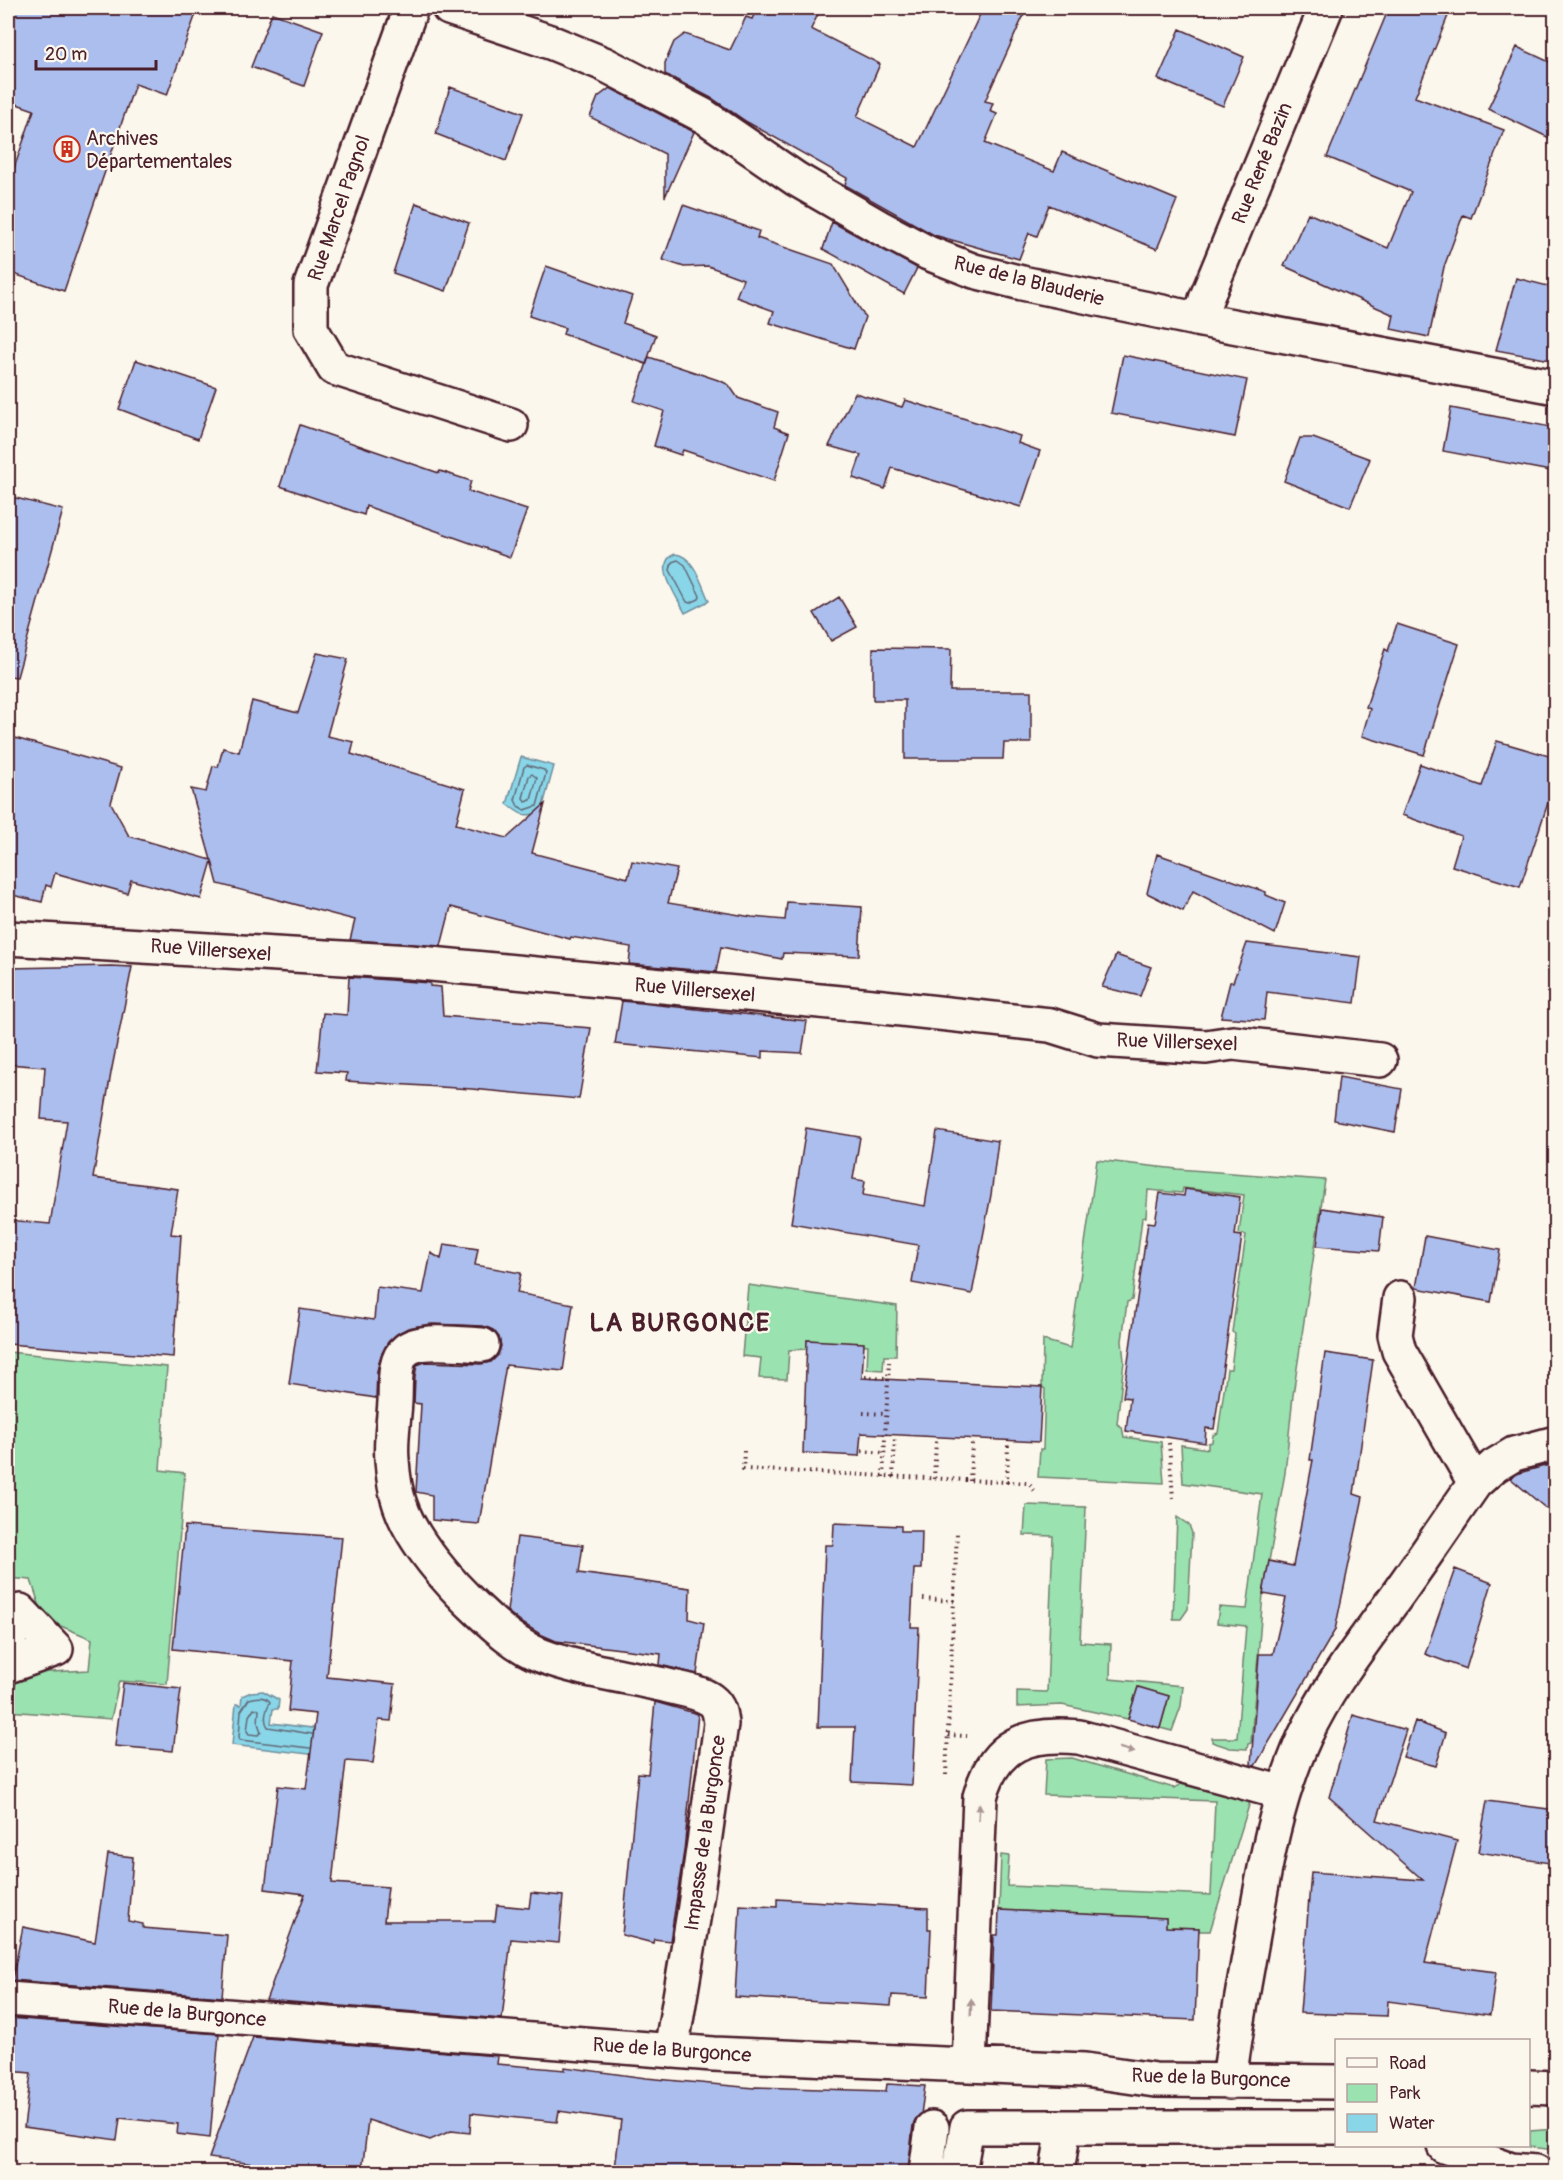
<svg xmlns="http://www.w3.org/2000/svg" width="1563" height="2180" font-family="Pangolin,sans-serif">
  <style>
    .green { fill: #9ae2b0; stroke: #72806e; stroke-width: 1.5 }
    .water { fill: #88d6e8; stroke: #6f8d9c; stroke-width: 1.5 }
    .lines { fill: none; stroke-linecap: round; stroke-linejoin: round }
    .shore { stroke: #636877; stroke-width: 1.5 }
    .building { fill: #acbeed; stroke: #4a1f2b; stroke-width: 1.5 }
    .minor-casing { stroke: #4a1f2b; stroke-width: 38 }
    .path { stroke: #4a1f2b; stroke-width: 4; stroke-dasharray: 1.5 4.5; stroke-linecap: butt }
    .minor { stroke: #fbf7ec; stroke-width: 33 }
    .oneway { fill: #ab9695 }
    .labels { text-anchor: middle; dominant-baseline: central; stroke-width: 4.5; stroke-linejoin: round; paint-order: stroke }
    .poi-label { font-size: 20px; fill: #4a1f2b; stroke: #fbf7ec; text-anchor: start }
    .street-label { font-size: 20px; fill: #4a1f2b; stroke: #fbf7ec }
    .district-label { font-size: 26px; font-weight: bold; letter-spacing: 1.5px; fill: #4a1f2b; stroke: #fbf7ec }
  </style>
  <rect width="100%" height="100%" fill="#fbf7ec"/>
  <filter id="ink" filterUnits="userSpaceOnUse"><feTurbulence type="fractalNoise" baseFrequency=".0167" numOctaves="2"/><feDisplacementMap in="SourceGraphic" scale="12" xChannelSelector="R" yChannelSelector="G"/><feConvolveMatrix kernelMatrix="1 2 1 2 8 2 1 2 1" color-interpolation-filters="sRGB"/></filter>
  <g filter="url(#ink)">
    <path class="green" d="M1097 1160 1177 1169 1325 1180 1293 1395 1285 1473 1263 1594 1251 1743 1248 1744 1247 1749 1230 1748 1212 1742V1738H1237L1246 1626 1217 1623 1219 1607 1247 1609 1262 1494 1183 1483 1181 1445 1208 1449V1443L1212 1442 1213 1435 1218 1433 1227 1369H1231L1235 1334 1232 1332 1246 1235 1239 1233 1244 1195 1183 1188 1182 1193 1148 1190 1146 1217 1142 1218 1132 1300 1127 1302 1122 1341 1124 1361 1117 1424 1122 1427 1124 1437 1161 1442 1164 1483 1038 1477 1040 1449H1043L1045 1389 1042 1387 1043 1340 1070 1348Z
      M748 1285 897 1306 896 1356H884L883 1370 867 1369 868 1345 807 1340V1349L789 1350 787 1379 759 1378 761 1358 742 1356Z
      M8 1352 167 1367 160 1470 185 1473 167 1684 119 1681 111 1719 8 1711V1703L18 1679 31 1673 89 1670 92 1639 56 1624 41 1610 31 1580 8 1578Z
      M1026 1505 1086 1507 1080 1642 1111 1644 1110 1679 1183 1686 1181 1706 1172 1731 1160 1728 1169 1696 1138 1687 1128 1719 1062 1705 1017 1707V1691L1047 1692 1053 1536 1024 1535Z
      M1177 1517 1189 1525 1192 1533 1188 1609 1181 1619H1173Z
      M1072 1758 1174 1788 1181 1784 1250 1802 1210 1931H1199V1928L1166 1927V1918L999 1910 1001 1855 1009 1856 1007 1886 1211 1895 1215 1801 1044 1795 1046 1759Z
      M1555 2129V2150L1530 2147V2131Z"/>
    <path class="water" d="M675 554C694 555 702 586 709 601L685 613C677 597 652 563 675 554Z
      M521 757 554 766 541 813C521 817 522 815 507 804Z
      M263 1691 279 1700 278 1709H273L271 1723 320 1729 317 1755 232 1745 236 1704 241 1705 242 1696 251 1692Z"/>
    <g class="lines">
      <path class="shore" d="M678 560 685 565 700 596 699 599 690 603 687 602 670 570 672 562Z
        M527 765 544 770 546 773 537 806 525 810 518 806 515 800 524 767Z
        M532 774 537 778 531 800 526 802 523 798 529 776Z
        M254 1708 259 1710 258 1723 261 1732 258 1735 249 1734 247 1731 249 1716Z
        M310 1748 240 1740 239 1737 241 1711 249 1699C256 1697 266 1696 270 1702 266 1709 263 1720 268 1727L312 1734"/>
    </g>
    <path class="building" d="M8 8H198L167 95 135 84 64 291 8 272V186L34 110 8 101Z
      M757 8H821L811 29 880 64 857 117 917 147 983 8H1027L985 101 993 103 990 111 997 114 985 143 1054 171 1062 152 1177 200 1157 249 1049 205 1037 236 1029 233 1019 259 934 235 845 185 847 178 747 122 713 99 665 74V63L674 42 685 34 730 50 746 17 752 19Z
      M1389 8H1428L1448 16 1415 97 1504 130 1471 218 1463 215 1444 267 1429 337 1391 329 1394 315 1284 266 1308 213 1388 248 1411 192 1327 157Z
      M272 13 323 31 304 86 251 67Z
      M1180 29 1244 57 1223 106 1158 79Z
      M1517 47 1556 65V141L1488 109Z
      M450 87 523 113 506 161 436 134Z
      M610 88 694 132 665 197V154L590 117 598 97Z
      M416 203 469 223 446 291 393 273Z
      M683 205 759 231 757 238 833 264 865 317 854 349 770 323 774 311 736 297 743 279 708 266 684 267 663 260Z
      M832 222 917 268 904 294 823 249Z
      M546 266 632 296 623 323 656 335 646 364 563 334 565 328 529 316Z
      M1516 278 1556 288V361L1496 350Z
      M1123 355 1247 380 1235 437 1111 413Z
      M649 357 721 381 729 385 738 398 778 412 774 427 789 433 774 481 683 450 681 455 654 446 664 411 634 401Z
      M136 360 216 387 198 439 119 409Z
      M855 393 902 407 905 400 1020 436 1018 443 1040 451 1021 507 892 468 885 489 853 478 861 455 829 446Z
      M1451 408 1556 428V472L1443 451Z
      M300 425 439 473 440 471 471 481 468 491 527 510 510 557 366 506 364 515 280 486Z
      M1300 438H1313L1370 459 1350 507 1284 481Z
      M8 496 63 510 17 677 8 676Z
      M839 597 857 627 831 641 814 613Z
      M1397 624 1459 644 1424 755 1362 736 1370 709 1366 707 1385 649 1388 651Z
      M873 648 951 649 950 691H1031V743H1004L1003 759H905V700H873Z
      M317 653 348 659 327 736 354 742 351 754 465 789 456 824 507 838 545 804 532 853 628 878 632 861 677 869 668 903 752 917 785 920 787 902 862 907 859 956 783 953 782 959 721 947 716 972 629 964 631 947 571 937 570 939 451 907 441 946 350 940 355 920 218 884 212 861 201 899 131 880 127 893 55 873 51 887 46 885 42 902 8 894V736L121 768 111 803 129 836 211 860 191 789 206 792 213 766 218 767 223 748 239 752 252 701 298 713Z
      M1497 741 1556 758V779L1520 887 1452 866 1461 836 1402 815 1420 764 1482 786Z
      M1157 854 1266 892V895L1285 903 1275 934 1193 891 1183 911 1147 893Z
      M1247 943 1361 957 1355 1003 1267 992 1264 1020 1221 1017 1230 982H1233Z
      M1116 955 1151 967 1140 996 1102 987Z
      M111 966 132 967 111 1073 93 1178 178 1189 171 1234 181 1235 173 1357 8 1344V1220L50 1224 67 1121 41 1119 45 1067 8 1064V968Z
      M349 977 430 983V986L441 987 443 1016 591 1028 579 1099 472 1089 346 1081 347 1073 317 1071 323 1013 347 1015Z
      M622 1001 807 1021 802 1053 763 1051V1058L615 1044Z
      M1339 1077 1402 1089 1395 1132 1334 1120Z
      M806 1128 860 1137 853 1179 865 1181 863 1195 925 1206 937 1131 998 1141 991 1195 972 1294 912 1283 918 1245 791 1223Z
      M1185 1189 1240 1197 1235 1235 1242 1236 1228 1333 1214 1429 1206 1428 1205 1443 1126 1431 1130 1398 1123 1397 1148 1222 1155 1223 1160 1193 1184 1196Z
      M1322 1208 1383 1217 1379 1251 1317 1246Z
      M1425 1236 1500 1250 1491 1302 1416 1288Z
      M444 1244 478 1249 475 1265 521 1273 517 1293 573 1304 563 1371 506 1365 479 1524 432 1520V1495L416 1492 421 1404 414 1403 415 1376 417 1365 425 1362 481 1364 491 1362 498 1355 501 1346 499 1337 493 1330 483 1326 431 1324 408 1328 397 1334 388 1342 381 1355 377 1371 376 1398 289 1384 300 1309 374 1320 377 1287 423 1293 431 1253 441 1259Z
      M807 1340 864 1343 862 1378 1042 1387 1039 1442 861 1433 859 1456 803 1453Z
      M1325 1353 1373 1360 1354 1494 1363 1497 1335 1630 1255 1766 1251 1765 1259 1654H1273L1286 1598 1263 1594 1269 1561 1293 1566 1313 1460H1310Z
      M1556 1463V1517L1510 1478 1519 1473Z
      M834 1523 901 1526V1531H922L921 1569H914L911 1627H919L912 1785 852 1782 855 1727H818L825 1545H833Z
      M185 1526 342 1537 327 1677 395 1684 391 1721 379 1720 373 1763 346 1761 332 1883 388 1887 384 1921H495L497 1905 529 1908 531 1893 563 1896 559 1943 511 1939 502 2019 266 2000 305 1894 265 1889 278 1786 306 1789 316 1714 288 1711 293 1661 173 1649Z
      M517 1537 583 1545 579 1573 690 1588 689 1619 704 1623 697 1674 660 1665 661 1654 556 1641 540 1634 519 1621 507 1611Z
      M1455 1569 1492 1583 1466 1669 1425 1654Z
      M123 1683 181 1689 173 1751 115 1746Z
      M1138 1687 1169 1696 1160 1728 1128 1719Z
      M655 1702 698 1714 684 1851 670 1941 654 1939 653 1943 622 1935 638 1773 648 1774Z
      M1353 1715 1406 1730 1377 1820 1457 1841 1425 1963 1496 1972 1490 2015 1388 2001 1387 2016 1300 2013 1311 1872 1423 1880 1329 1797Z
      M1415 1721 1446 1733 1436 1766 1403 1757Z
      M1487 1801 1556 1810V1864L1478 1852Z
      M108 1854 133 1857 128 1921 143 1924V1928L227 1935 222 1997 12 1980 23 1927 95 1942Z
      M777 1899 928 1908V1929H931L928 1997 892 1995 891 2006 735 1997 740 1905 777 1907Z
      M999 1910 1166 1918V1927L1199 1928 1195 2020 991 2011 994 1935H998Z
      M8 2018 219 2034 210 2138 177 2134 178 2124 120 2118 117 2140 24 2127 31 2073 8 2071Z
      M253 2037 498 2056 497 2064 565 2070V2067L646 2078 754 2088 755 2087 886 2091 887 2084 925 2086 921 2114 917 2117 913 2125 908 2172H873L874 2170 784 2164 783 2172H623L624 2169 615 2168 621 2120 559 2111 557 2122 471 2113 470 2133 451 2131 430 2140 368 2120 362 2172H291L292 2169 209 2158Z"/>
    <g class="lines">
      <g class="minor-casing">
        <path id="minor" d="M411 8 311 285V329L334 368 511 425
          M449 8 550 42 604 64 704 116 796 179 879 227 928 253 974 271 1022 283 1201 320 1556 387
          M1201 320 1206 299 1326 8
          M8 938 410 962 883 1007 1050 1025 1098 1040 1206 1047 1233 1043 1380 1060
          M1400 1298 1395 1335 1399 1351 1475 1483
          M482 1345C464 1344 420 1338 406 1350 393 1360 396 1386 395 1401 394 1421 390 1441 392 1460 393 1475 395 1491 400 1505 412 1541 450 1584 478 1610 496 1627 517 1646 540 1655 581 1671 629 1676 672 1687 685 1690 700 1692 711 1700 719 1706 720 1714 721 1724L694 1913 671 2051
          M8 1642 20 1611 56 1649 8 1666
          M8 1999 713 2054 1085 2070 1155 2080 1336 2082
          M969 2065 980 1797C994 1743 1028 1732 1079 1737L1283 1793
          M1229 2082C1235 2031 1245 1980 1254 1929 1265 1864 1277 1797 1305 1736 1326 1691 1355 1653 1384 1613 1415 1571 1445 1526 1475 1483L1494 1466 1514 1454 1556 1443
          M1528 2087 1556 2088
          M1444 2146 1511 2170 1536 2172
          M926 2172 932 2128
          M959 2172 967 2127H1336
          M1057 2172 1064 2127"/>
      </g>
      <path class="path" d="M865 1377 887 1378
        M863 1413 886 1414
        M1169 1443 1173 1498
        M744 1451 743 1469 1028 1483 1035 1491
        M862 1451 884 1453
        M883 1477 889 1362
        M893 1477 895 1437
        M934 1479 936 1441
        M970 1481 972 1443
        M1007 1483 1008 1444
        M923 1599 954 1601
        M948 1735 967 1736
        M946 1775 957 1533"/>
      <use href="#minor" class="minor"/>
    </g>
    <defs><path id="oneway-solid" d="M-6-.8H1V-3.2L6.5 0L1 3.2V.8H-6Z" transform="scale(1.5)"/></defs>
    <g class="oneway">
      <use href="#oneway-solid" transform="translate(1127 1750) rotate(15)"/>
      <use href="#oneway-solid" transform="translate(979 1812) rotate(-87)"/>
      <use href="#oneway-solid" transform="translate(971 2007) rotate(-88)"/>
    </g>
  </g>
  <defs>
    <g id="building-ring" transform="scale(1.35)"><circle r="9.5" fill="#fbf7ec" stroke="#c8321e" stroke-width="1.5"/><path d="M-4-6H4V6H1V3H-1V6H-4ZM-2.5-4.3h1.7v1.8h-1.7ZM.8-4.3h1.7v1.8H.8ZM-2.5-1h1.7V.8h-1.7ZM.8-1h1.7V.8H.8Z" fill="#c8321e"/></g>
  </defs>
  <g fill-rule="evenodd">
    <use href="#building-ring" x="67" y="149"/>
  </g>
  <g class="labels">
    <g class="poi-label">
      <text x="86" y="138">Archives<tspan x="86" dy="23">Départementales</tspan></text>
    </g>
    <g class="street-label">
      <text transform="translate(1262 163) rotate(-68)">Rue René Bazin</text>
      <text transform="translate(339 208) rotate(-71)">Rue Marcel Pagnol</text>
      <text transform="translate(1029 281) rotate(14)">Rue de la Blauderie</text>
      <text transform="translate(211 950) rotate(4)">Rue Villersexel</text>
      <text transform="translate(695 990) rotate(5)">Rue Villersexel</text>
      <text transform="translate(1177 1042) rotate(2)">Rue Villersexel</text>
      <text transform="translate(705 1833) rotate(-82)">Impasse de la Burgonce</text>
      <text transform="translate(187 2013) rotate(5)">Rue de la Burgonce</text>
      <text transform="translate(672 2050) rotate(4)">Rue de la Burgonce</text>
      <text transform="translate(1211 2078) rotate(2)">Rue de la Burgonce</text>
    </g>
    <g class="district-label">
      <text x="680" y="1323">LA BURGONCE</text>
    </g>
  </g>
  <rect width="1563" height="2180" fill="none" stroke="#fbf7ec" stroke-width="30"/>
  <rect x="15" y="15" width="1533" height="2150" fill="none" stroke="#4a1f2b" stroke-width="2" filter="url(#ink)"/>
  <rect x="1335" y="2039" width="195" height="108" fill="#fbf7ec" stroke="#b4a19f" stroke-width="1.5"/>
  <rect x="1347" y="2058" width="30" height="9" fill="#fbf7ec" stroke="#b4a19f" stroke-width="1.5"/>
  <text x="1389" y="2069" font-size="18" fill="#4a1f2b">Road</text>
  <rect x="1347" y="2084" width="30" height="18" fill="#9ae2b0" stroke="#b4a19f" stroke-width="1.5"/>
  <text x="1389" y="2099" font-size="18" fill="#4a1f2b">Park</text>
  <rect x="1347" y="2114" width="30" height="18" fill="#88d6e8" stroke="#b4a19f" stroke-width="1.5"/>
  <text x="1389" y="2129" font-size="18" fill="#4a1f2b">Water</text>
  <path d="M36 60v9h120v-9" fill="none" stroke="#4a1f2b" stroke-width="3"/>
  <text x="45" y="60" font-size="18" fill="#4a1f2b" stroke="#fbf7ec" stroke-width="4.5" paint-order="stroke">20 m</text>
</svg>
